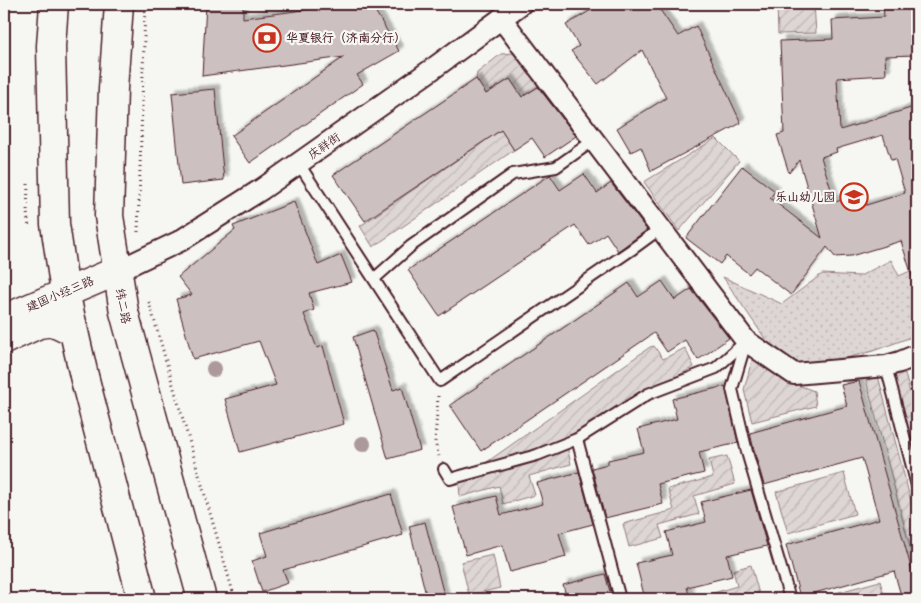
<svg xmlns="http://www.w3.org/2000/svg" width="921" height="603" font-family="'Shantell Sans','LXGW WenKai TC',sans-serif">
  <style>
    .grass { fill: url(#grass-dots); stroke: #947a80 }
    .garden { fill: url(#garden-furrows); stroke: #947a80 }
    .building { fill: #ccc1c0; stroke: #4a1f2b; fill-rule: evenodd; filter: url(#shadow) }
    .lines { fill: none; stroke-linecap: round; stroke-linejoin: round }
    .lane-casing { stroke: #4a1f2b; stroke-width: 14 }
    .street-casing { stroke: #4a1f2b; stroke-width: 24 }
    .secondary-casing { stroke: #4a1f2b; stroke-width: 31 }
    .highway-casing { stroke: #4a1f2b; stroke-width: 31 }
    .path { stroke: #4a1f2b; stroke-width: 3; stroke-dasharray: 1 4; stroke-linecap: butt }
    .lane { stroke: #f6f6f2; stroke-width: 10 }
    .street { stroke: #f6f6f2; stroke-width: 20 }
    .secondary { stroke: #f6f6f2; stroke-width: 28 }
    .highway { stroke: #f6f6f2; stroke-width: 28 }
    .tree { fill: #ac999c }
    .labels { text-anchor: middle; dominant-baseline: central; stroke-width: 4.5; stroke-linejoin: round; paint-order: stroke }
    .poi-label { font-size: 12px; font-weight: bold; fill: #4a1f2b; stroke: #f6f6f2; text-anchor: start }
    .street-label { font-size: 12px; fill: #4a1f2b; stroke: #f6f6f2 }
  </style>
  <defs>
    <pattern id="grass-dots" width="8" height="8" patternUnits="userSpaceOnUse" patternTransform="scale(1.25)"><rect width="8" height="8" fill="#ddd6d5"/><path d="M2 2h.1M6 6h.1" fill="none" stroke="#bfb7b7" stroke-width="1.8" stroke-linecap="round"/></pattern>
    <pattern id="garden-furrows" width="10" height="10" patternUnits="userSpaceOnUse" patternTransform="scale(1.25)"><rect width="10" height="10" fill="#ddd6d5"/><path d="M-1 1l2-2M0 10L10 0M9 11l2-2" fill="none" stroke="#bfb7b7"/></pattern>
    <filter id="shadow"><feDropShadow dx="4.5" dy="-4.5" stdDeviation="1" flood-color="#0004"/></filter>
  </defs>
  <rect width="100%" height="100%" fill="#f6f6f2"/>
  <filter id="ink" filterUnits="userSpaceOnUse"><feTurbulence type="fractalNoise" baseFrequency=".02" numOctaves="2"/><feDisplacementMap in="SourceGraphic" scale="10" xChannelSelector="R" yChannelSelector="G"/><feConvolveMatrix kernelMatrix="1 2 1 2 8 2 1 2 1" color-interpolation-filters="sRGB"/></filter>
  <g filter="url(#ink)">
    <path class="grass" d="M891 260 899 276 917 268V335L873 351 808 368 779 359 723 277 782 304 822 274 860 276Z"/>
    <path class="garden" d="M777 4H814L816 33 778 34Z
      M513 53 519 57 542 84 522 97 510 79 486 94 476 79 477 73 501 54Z
      M501 130 514 150 373 247 360 226Z
      M716 138 739 161 679 231 644 182Z
      M654 346 663 359 685 348 694 367 565 438 571 464 529 476 535 495 503 504 499 486 460 497 458 471 487 462 650 347Z
      M753 356 793 383 814 391 816 406 752 422 744 390Z
      M904 370 917 419V469L892 373Z
      M878 376 917 524V574L866 380Z
      M727 456 735 484 694 496 699 514 659 525 663 538 629 547 623 524 674 510 668 489 713 477 709 460Z
      M844 473 855 514 788 533 776 492Z
      M493 555 500 588 469 595 461 562Z
      M751 565 759 594 740 599H693L737 586 733 570Z
      M880 581 885 599H813Z"/>
    <path class="building" d="M206 4H243V18L326 7 324 4H371L399 51 357 75 363 84 250 163 231 136 344 57 202 76Z
      M601 4H656L678 36 696 26 741 123 651 171 641 147 631 152 617 128 666 98 642 50 598 84 571 51 579 46 566 25Z
      M883 4H917V55L885 56 886 75 837 78 840 130 917 106V278L913 279 901 241 851 256 835 257 827 247 791 295 755 267 749 274 726 256 720 264 686 238 742 166 775 191 770 198 822 238 799 160 789 173 777 135 784 133 780 41 833 39 832 20 884 17ZM883 135 891 160 895 159 905 193 863 206 860 195 835 202 821 157 837 152 836 149Z
      M476 79 486 94 510 79 522 97 538 87 576 136 545 157 532 138 514 150 501 130 365 221 333 175Z
      M215 89 224 180 181 185 172 93Z
      M584 174 597 193 611 183 647 230 618 251 606 233 589 245 575 225 439 316 408 270 550 175 560 190Z
      M294 202 318 265 341 255 352 282 309 293 314 310 304 314 317 348 323 346 344 424 240 452 225 399 276 385 259 341 193 359 176 299 192 295 178 277 235 230 233 226Z
      M662 281 675 300 691 289 729 338 698 360 685 340 667 352 654 333 481 451 450 405 629 283 638 297Z
      M373 330 393 390 402 387 420 450 388 459 353 337Z
      M859 381 917 589V599H902L894 571 800 597 786 545 879 519 862 458 764 485 754 450 750 433 847 406 841 385Z
      M725 386 738 443 699 452 704 473 658 484 663 504 605 518 592 468 608 464V460L644 452 638 429 677 419 672 399Z
      M579 472 593 524 559 533 566 557 510 572 502 545 466 555 453 507 496 496 501 515 543 504 537 483Z
      M751 490 767 546 727 555 732 576 687 587 690 599H645L636 563 672 555 666 532 706 522 701 502Z
      M391 494 403 535 283 570 288 583 262 592 252 561 267 556 260 533Z
      M425 522 445 599H427L409 526Z
      M605 574 612 599H567L563 585Z"/>
    <g class="lines">
      <g class="lane-casing">
        <path id="lane" d="M299 164 440 381 631 250 661 228
          M374 279 411 246 513 174 556 167 594 140
          M746 342 732 389 747 452 790 599
          M886 366 917 486
          M444 469 450 479 537 455 577 439
          M620 599 577 439 648 394 716 368 746 341"/>
      </g>
      <g class="street-casing">
        <path id="street" d="M501 18 746 341 794 374 886 366 900 362 917 355
          M117 271 180 241 262 189 431 70 521 4"/>
      </g>
      <g class="secondary-casing">
        <path id="secondary" d="M4 319 117 271"/>
      </g>
      <g class="highway-casing">
        <path id="highway" d="M54 4 51 46 55 224 65 292 84 376 142 599
          M119 4 113 89 109 216 124 312 202 599
          M4 340 39 324 54 322 73 331"/>
      </g>
      <path class="path" d="M28 184 27 212 29 228
        M138 232 145 9
        M149 302 235 599
        M438 396 435 442 439 456"/>
      <use href="#lane" class="lane"/>
      <use href="#street" class="street"/>
      <use href="#secondary" class="secondary"/>
      <use href="#highway" class="highway"/>
    </g>
    <g class="tree">
      <circle cx="214" cy="369" r="8"/>
      <circle cx="363" cy="444" r="8"/>
    </g>
  </g>
  <defs>
    <g id="bank-ring" transform="scale(1.4375)"><circle r="9.5" fill="#f6f6f2" stroke="#c8321e" stroke-width="1.5"/><path d="M-6-4H6V4H-6ZM0-2.3a2.3 2.3 0 1 0 0 4.6a2.3 2.3 0 1 0 0-4.6Z" fill="#c8321e"/></g>
    <g id="school-ring" transform="scale(1.4375)"><circle r="9.5" fill="#f6f6f2" stroke="#c8321e" stroke-width="1.5"/><path d="M0-5L7-2L0 1L-7-2ZM-4 1L0 2.5L4 1V4Q0 6-4 4Z" fill="#c8321e"/></g>
  </defs>
  <g fill-rule="evenodd">
    <use href="#bank-ring" x="267" y="38"/>
    <use href="#school-ring" x="854" y="197"/>
  </g>
  <g class="labels">
    <g class="poi-label">
      <text x="286" y="38">华夏银行（济南分行）</text>
      <text x="835" y="197" text-anchor="end">乐山幼儿园</text>
    </g>
    <g class="street-label">
      <text transform="translate(324 146) rotate(-35)">庆祥街</text>
      <text transform="translate(60 294) rotate(-23)">建国小经三路</text>
      <text transform="translate(123 306) rotate(79)">纬二路</text>
    </g>
  </g>
  <rect width="921" height="603" fill="none" stroke="#f6f6f2" stroke-width="20"/>
  <rect x="10" y="10" width="901" height="583" fill="none" stroke="#4a1f2b" stroke-width="2" filter="url(#ink)"/>
</svg>
